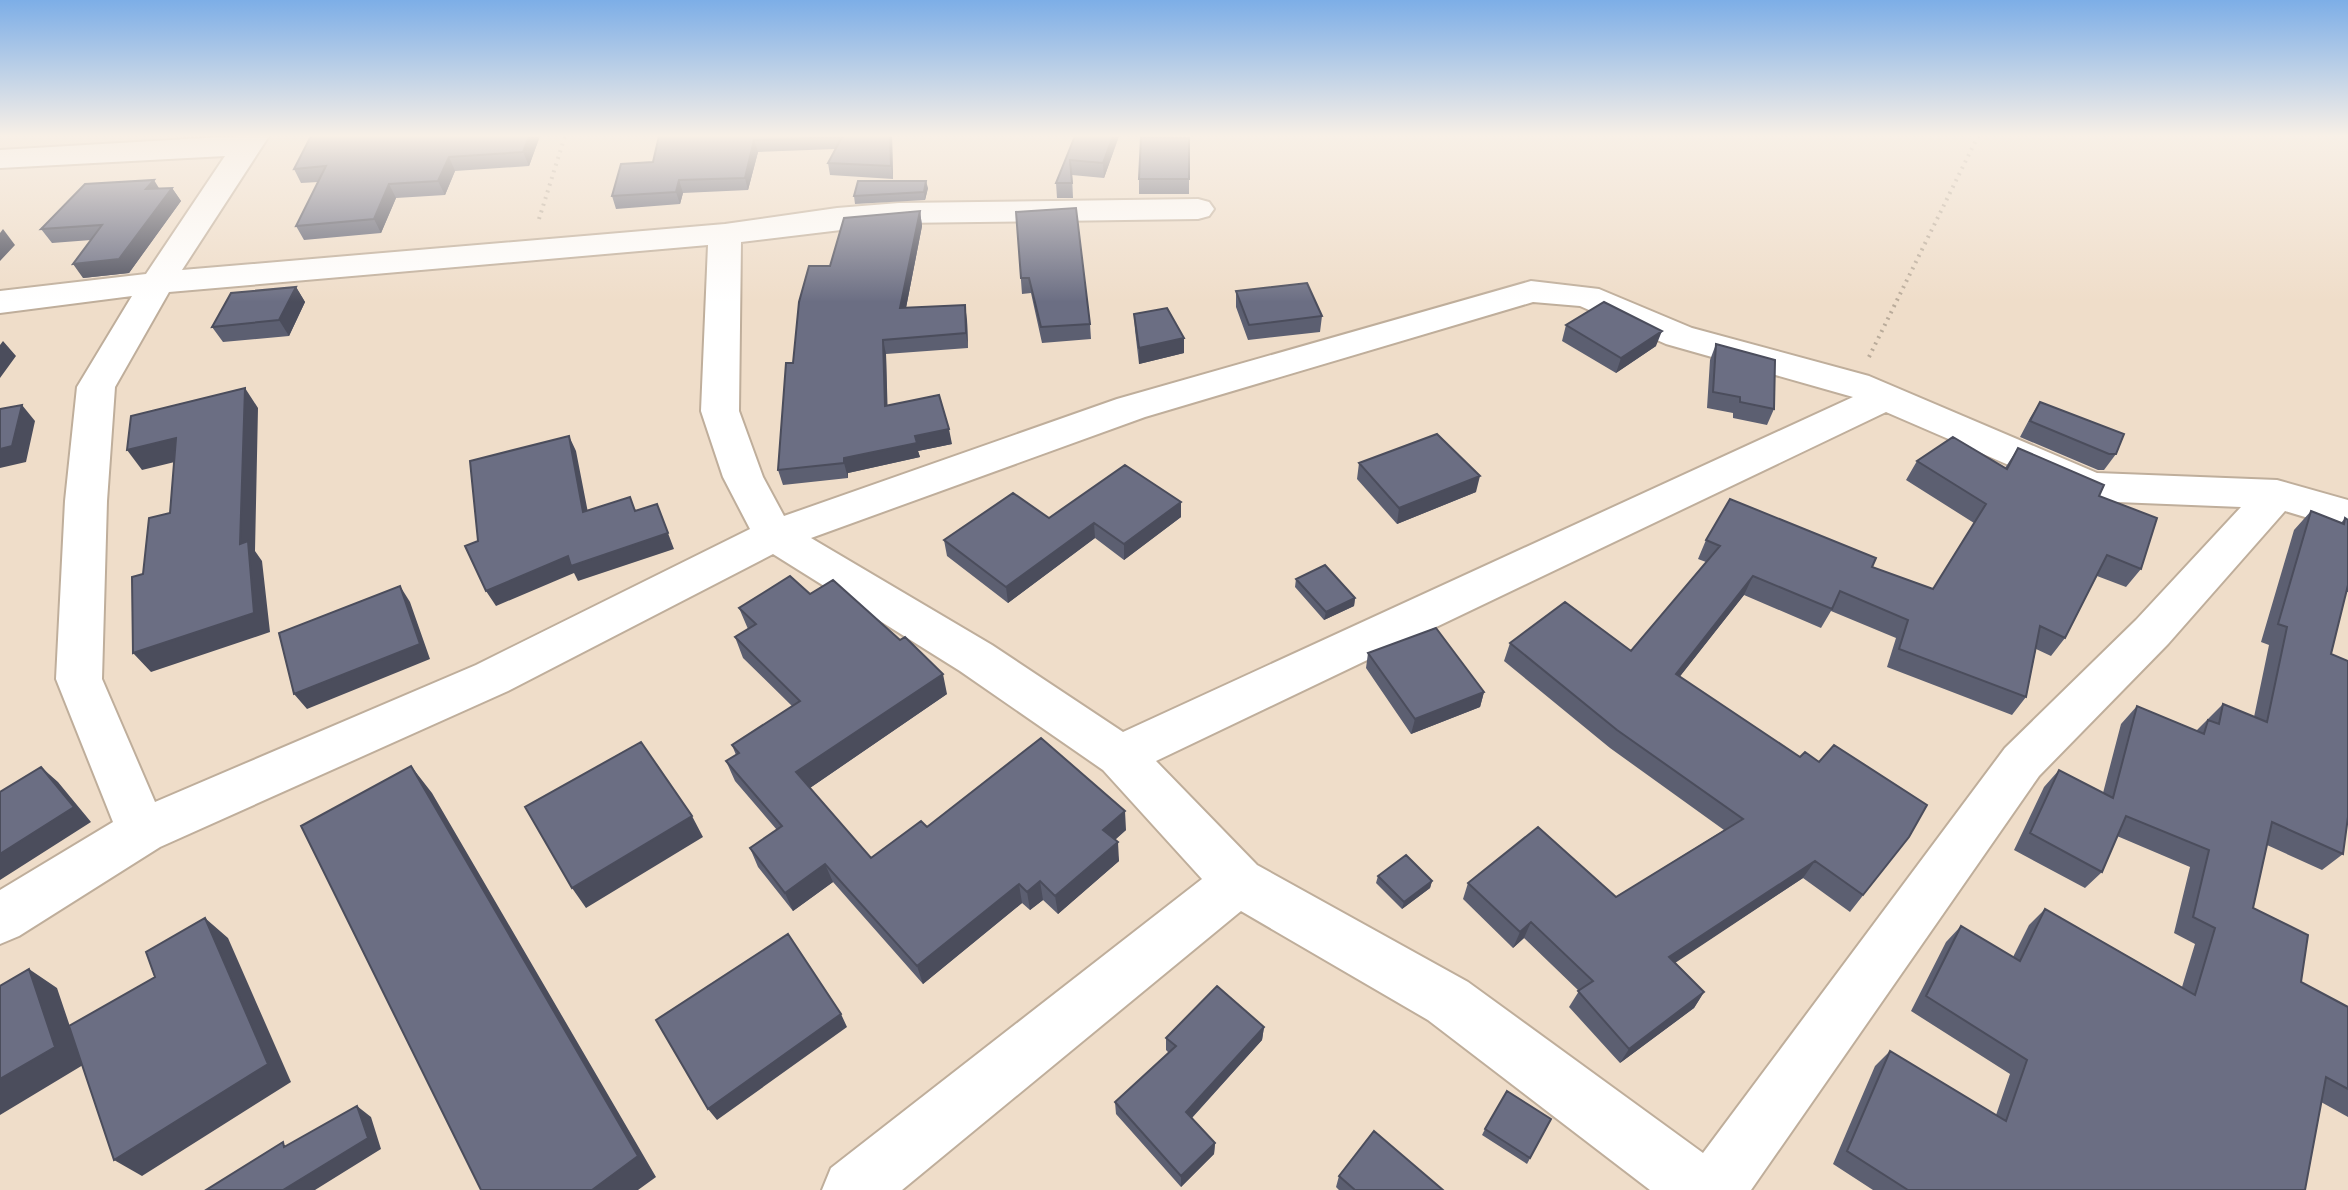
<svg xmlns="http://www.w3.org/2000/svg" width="2348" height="1190" font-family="Barlow,sans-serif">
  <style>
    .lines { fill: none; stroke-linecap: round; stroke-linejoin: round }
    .minor-casing { stroke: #bfae9b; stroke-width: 4 }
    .path { stroke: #b9ab9a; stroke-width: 4; stroke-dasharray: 2 5; stroke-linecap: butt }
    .minor { fill: #fff; fill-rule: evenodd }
    .wall { fill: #5c5f71 }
    .shaded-wall { fill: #4b4d5c }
    .building { fill: #6b6e83; stroke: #4b4d5c; stroke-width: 2 }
  </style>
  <rect width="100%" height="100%" fill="#efddc9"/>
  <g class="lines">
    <g class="minor-casing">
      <path id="minor" d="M239 136H269L182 270 725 224 837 208 899 203 1198 199 1209 202 1214 209 1209 216 1198 219 899 223 741 242 739 411 763 477 784 516 1117 399 1531 281 1599 289 1692 328 1869 376 2097 473 2277 480 2348 500V530L2285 511 2168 644 2039 776 1751 1190H1650L1428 1020 1241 911 902 1190H822L831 1168 1202 879 1103 770 960 671 773 554 508 691 160 847 19 936 0 944V890L113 822 56 679 65 501 77 387 132 296 0 313V291L146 274 225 156 0 168V150ZM708 245 701 411 723 477 750 529 476 665 155 802 102 679 107 501 115 387 169 292ZM1533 302 1580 306 1666 344 1853 397 1123 732 992 645 811 538 1145 417ZM1886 412 2092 501 2241 507 2136 620 2005 748 1703 1153 1468 982 1257 865 1156 761Z"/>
    </g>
    <path class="path" d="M539 219 565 136
      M1869 357 1978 136"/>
    <use href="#minor" class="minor"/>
  </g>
  <path class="wall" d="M311 136H540L529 166 455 171 445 195 396 198 381 233 304 240 296 226 318 182 301 183 294 169Z
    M659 136H892L893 179 830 175 828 163 835 149 758 152 748 190 683 193 680 204 616 209 612 196 653 162Z
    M1075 136H1119L1104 178 1072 175 1073 198H1057L1056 183Z
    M1189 138V194H1139V179Z
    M172 188 181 201 129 273 83 278 91 240 52 243 41 229 159 189Z
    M928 188 925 200 855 204 854 196Z
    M920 211 922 226 906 308 967 320 968 348 886 354 887 405 952 444 918 451 920 457 848 473V478L783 485 778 470 830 266Z
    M1016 212 1090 324 1091 339 1042 343 1031 293 1022 294Z
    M296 287 305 302 289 336 223 342 212 327Z
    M1236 291 1322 316 1320 332 1248 340 1236 307Z
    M1134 314 1184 338V353L1139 364 1135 330Z
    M1566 325 1656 346 1616 373 1562 341Z
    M1716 344 1774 409 1767 425 1733 418V413L1707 408 1710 360Z
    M2040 402 2116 454 2104 470H2098L2020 437 2030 418Z
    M2018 448 2099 496 2141 569 2126 587 2097 576 2065 638 2051 656 2036 649 2026 697 2012 715 1887 667 1896 638 1831 611 1821 628 1744 595 1679 677 1909 837 1850 912 1803 878 1675 962 1704 992 1694 1008 1620 1063 1569 1007 1579 991 1524 938 1513 948 1463 899 1468 883 1616 897 1724 830 1610 748 1504 661 1510 643 1631 651 1706 562 1698 559 1706 540 1872 567 1933 589 1974 523 1906 480 1917 461 2005 468Z
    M1359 463 1476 492 1397 524 1357 479Z
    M2311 511 2341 523 2345 518 2348 520V592H2346L2331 654 2343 854 2322 870 2267 845 2253 908 2301 982 2348 1007V1117L2321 1102 2305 1190H1873L1833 1164 1875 1066 1890 1051 1996 1115 2010 1074 1911 1011 1946 942 1961 926 2013 957 2029 925 2045 909 2182 987 2195 944 2174 933 2190 867 2117 836 2102 872 2085 888 2014 850 2044 787 2059 770 2103 793 2121 724 2137 706 2196 731 2223 704 2254 717 2269 645 2261 642 2294 530Z
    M1181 517 1124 560 1095 538 1008 603 947 556 944 540 1049 518Z
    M1296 579 1355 598 1354 606 1324 620 1295 587Z
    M810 594 947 694 810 788 871 858 927 827 1126 830 1115 840 1119 861 1058 914 1043 900 1030 910 1022 903 923 984 833 882 793 911 758 867 750 848 777 830 735 781 726 761 736 755 732 745 792 706 743 658 735 637 748 629 739 608Z
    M1368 653 1484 692 1480 707 1411 734 1366 668Z
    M1378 876 1432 881 1430 888 1402 909 1376 883Z
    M1264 1027 1262 1040 1192 1118 1215 1143 1214 1154 1181 1187 1116 1114 1115 1102 1169 1053 1166 1050V1038Z
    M1551 1119 1527 1164 1482 1135 1485 1129Z
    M1339 1176 1443 1190H1339L1336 1187Z"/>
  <path class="shaded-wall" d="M529 136H540L529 166 523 152Z
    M890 136H892L893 179 891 166Z
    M1113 136H1119L1104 178 1103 163Z
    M754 140 758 152 748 190 745 178Z
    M449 157 455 171 445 195 438 181Z
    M154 180 162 193 146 189Z
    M679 180 683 193 680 204 676 192Z
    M926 181 928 188 925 200 924 192Z
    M389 184 396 198 381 233 374 219Z
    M172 188 181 201 129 273 83 278 73 264Z
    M920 211 922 226 903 323 900 308Z
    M3 229 15 245 0 261V233Z
    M296 287 305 302 289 336 279 320Z
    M965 305 967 320 968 348 966 333Z
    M1662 331 1656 346 1616 373 1621 358Z
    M1184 338V353L1139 364V348Z
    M883 340 886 354 888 421 885 406Z
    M3 341 16 356 0 378V345Z
    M245 388 258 408 255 551 262 561 270 632 151 672 133 653 240 544Z
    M22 405 35 421 26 462 0 468V449Z
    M949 429 952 444 918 451 920 457 848 473V478L844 463V458L915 436Z
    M569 436 576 451 591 528 583 512Z
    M176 438 191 458 142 470 127 450Z
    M1480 476 1476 492 1397 524 1399 508Z
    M1181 502V517L1124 560V544Z
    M657 504 674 549 578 581 574 573 496 606 486 591 568 556Z
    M1094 523 1095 538 1008 603 1006 587Z
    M1753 576 1744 595 1667 693 1676 674Z
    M400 586 410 602 430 659 307 709 294 694Z
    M1355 598 1354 606 1324 620 1326 612Z
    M943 674 947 694 804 792 796 772Z
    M1484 692 1480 707 1411 734 1415 719Z
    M411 766 432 793 656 1177 638 1190H592Z
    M41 767 58 782 91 822 0 880V854Z
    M1125 811 1126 830 1104 849 1103 830Z
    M692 816 703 837 586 908 572 888Z
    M1118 842 1119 861 1058 914 1055 896Z
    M1815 861 1803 878 1660 973 1669 957Z
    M825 864 833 882 793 911 785 893Z
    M1040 881 1043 900 1030 910 1027 892Z
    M1432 881 1430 888 1402 909 1404 902Z
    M1019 884 1022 903 923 984 917 966Z
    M205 918 228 938 291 1082 142 1176 114 1160Z
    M1531 922 1524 938 1513 948 1520 932Z
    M29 969 57 988 83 1065 0 1115V1079Z
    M1704 992 1694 1008 1620 1063 1629 1049Z
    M841 1014 847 1027 717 1120 708 1109Z
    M1264 1027 1262 1040 1186 1124V1112Z
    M357 1106 371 1117 381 1149 315 1190H283Z
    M1215 1143 1214 1154 1181 1187V1176Z"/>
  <path class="building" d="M311 136H529L523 152 449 157 438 181 389 184 374 219 296 226 326 166 294 169Z
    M659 136H890L891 166 828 163 842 137 754 140 745 178 679 180 676 192 612 196 621 164 653 162Z
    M1075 136H1113L1103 163 1070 160 1072 183H1056Z
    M1141 137 1189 138V179H1139Z
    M154 180 146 189 172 188 119 259 73 264 102 225 41 229 85 184Z
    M858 181H926L924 192 854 196Z
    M1076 208 1090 324 1041 327 1029 278H1021L1016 212Z
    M920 211 900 308 965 305 966 333 883 340 885 406 939 395 949 429 915 436 917 443 844 458V463L778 470 786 363H793L799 302 809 266H830L844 218Z
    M1307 283 1322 316 1249 325 1236 291Z
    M296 287 279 320 212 327 231 293Z
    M1604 302 1662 331 1621 358 1566 325Z
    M1167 308 1184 338 1139 348 1134 314Z
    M1716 344 1775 360 1774 409 1740 402V397L1713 392Z
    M245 388 240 544 248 541 254 613 133 653 132 577 143 574 149 518 170 513 176 438 127 450 131 416Z
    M2040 402 2124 434 2116 454H2109L2030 421Z
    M22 405 12 446 0 449V409Z
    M1437 434 1480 476 1399 508 1359 463Z
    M569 436 583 512 630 497 635 511 657 504 668 533 571 566 568 556 486 591 465 546 478 541 470 461Z
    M1953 437 2007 469 2018 448 2104 485 2099 496 2157 518 2141 569 2107 555 2065 638 2040 626 2026 697 1899 649 1908 620 1840 591 1832 609 1753 576 1676 674 1800 757 1805 752 1819 762 1834 745 1927 805 1909 837 1863 895 1815 861 1669 957 1704 992 1629 1049 1578 991 1593 981 1531 922 1520 932 1468 883 1538 827 1616 897 1743 819 1617 730 1510 643 1565 602 1631 651 1720 546 1706 540 1730 499 1876 558 1872 567 1933 589 1986 504 1917 461Z
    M1125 465 1181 502 1124 544 1094 523 1006 587 944 540 1013 493 1049 518Z
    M2311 511 2344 524 2345 518 2348 520V585L2331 654 2348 661V817L2343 854 2272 822 2253 908 2308 935 2301 982 2348 1007V1089L2326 1077 2305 1190H1908L1847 1151 1890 1051 2006 1121 2027 1060 1926 996 1961 926 2020 961 2045 909 2195 995 2215 928 2193 917 2209 850 2126 816 2102 872 2030 833 2059 770 2113 798 2137 706 2204 734 2208 720 2219 724 2223 704 2267 722 2287 627 2278 624Z
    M1325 565 1355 598 1326 612 1296 579Z
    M790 576 810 594 833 580 900 640 905 637 943 674 796 772 871 858 921 821 927 827 1041 738 1125 811 1103 830 1118 842 1055 896 1040 881 1027 892 1019 884 917 966 825 864 785 893 750 848 782 826 726 761 739 753 732 745 800 701 735 637 756 624 739 608Z
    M400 586 420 644 294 694 279 633Z
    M1436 628 1484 692 1415 719 1368 653Z
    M641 742 692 816 572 888 525 807Z
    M411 766 638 1156 592 1190H481L301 826Z
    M41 767 74 807 0 854V792Z
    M1406 855 1432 881 1404 902 1378 876Z
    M205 918 268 1064 114 1160 69 1026 155 977 146 952Z
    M788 934 841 1014 708 1109 656 1020Z
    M29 969 55 1047 0 1079V986Z
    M1217 986 1264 1027 1186 1112 1215 1143 1181 1176 1115 1102 1176 1046 1166 1038Z
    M1507 1091 1551 1119 1530 1158 1485 1129Z
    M357 1106 368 1138 283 1190H206L283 1142 284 1147Z
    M1374 1131 1443 1190H1355L1339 1176Z"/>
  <linearGradient id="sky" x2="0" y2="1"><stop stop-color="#7daee7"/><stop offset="0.45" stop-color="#f8f0e7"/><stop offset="1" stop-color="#f8f0e7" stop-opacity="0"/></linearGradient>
  <rect width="2348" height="302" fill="url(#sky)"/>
</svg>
